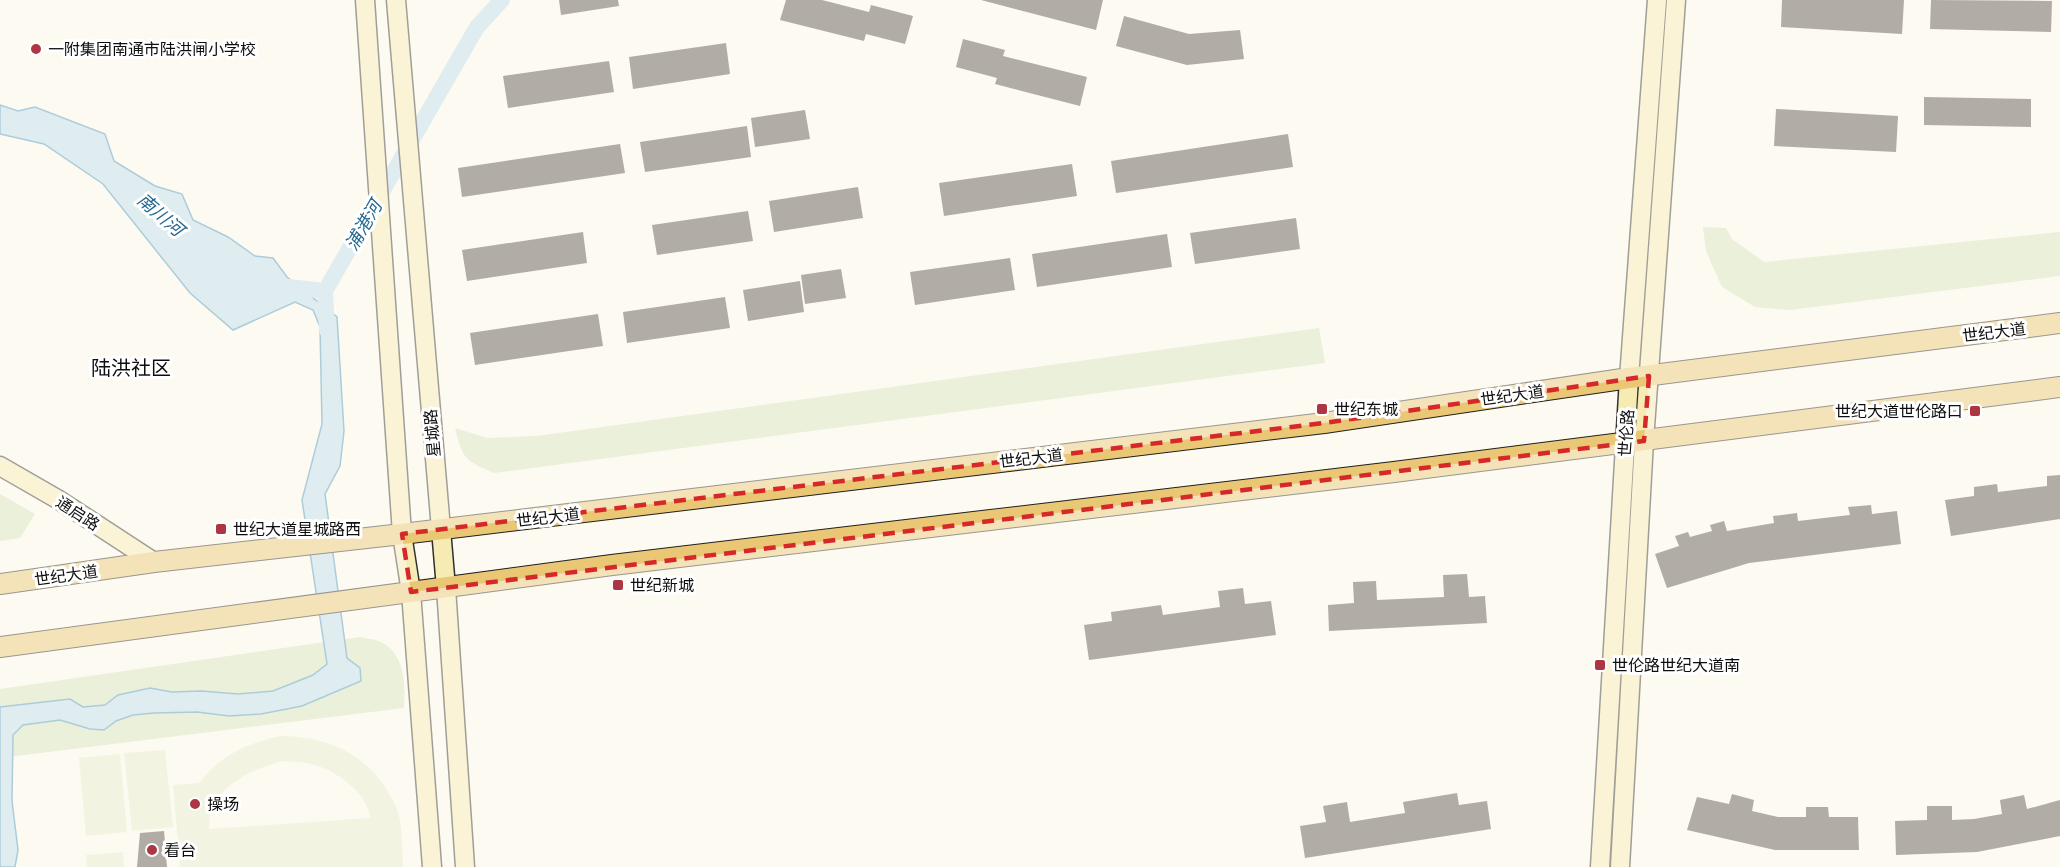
<svg xmlns="http://www.w3.org/2000/svg" width="2060" height="867" font-family="'PT Serif','Noto Sans SC',serif">
  <style>
    .green { fill: #d4e4be }
    .pitch { fill: #e4edce; fill-rule: evenodd }
    .water { fill: #bbdeef; stroke: #4a96be; stroke-width: 1.5 }
    .lines { fill: none; stroke-linecap: round; stroke-linejoin: round }
    .canal { stroke: #bbdeef; stroke-width: 16 }
    .building { fill: #554f4c }
    .secondary-casing { stroke: #303030; stroke-width: 21 }
    .primary-casing { stroke: #1f1f1f; stroke-width: 22 }
    .secondary { stroke: #f6ebb3; stroke-width: 18 }
    .primary { stroke: #e9c775; stroke-width: 20 }
    .marked { fill: none; stroke: #d62828; stroke-width: 4.5; stroke-dasharray: 12 8; stroke-linejoin: round }
    .poi-dot { fill: #ae3542; stroke: #fff; stroke-width: 2 }
    .labels { text-anchor: middle; dominant-baseline: central; stroke-width: 6; stroke-linejoin: round; paint-order: stroke }
    .poi-label { font-size: 16px; fill: #0e0e0e; stroke: #fff; text-anchor: start }
    .street-label { font-size: 16px; fill: #0e0e0e; stroke: #fff }
    .water-label { font-size: 18px; font-style: italic; fill: #256892; stroke: #fff }
    .quarter-label { font-size: 20px; fill: #0e0e0e; stroke: #fff }
  </style>
  <rect width="100%" height="100%" fill="#fdfaf1"/>
  <path class="green" d="M1703 227 1726 228 1732 239 1764 262 2060 232V276L1790 310 1755 307 1722 287 1706 251Z
    M1319 328 1325 363 494 473C464 460 463 459 455 428L487 438 537 436Z
    M0 494 35 514 20 538 0 541Z
    M360 637C367 639 377 639 383 643 406 657 405 685 404 708L0 758V689Z"/>
  <path class="pitch" d="M281 736C324 737 360 750 385 787 390 795 397 806 399 816 403 832 402 851 403 867H180L173 785 199 783C221 755 247 743 281 736ZM284 761C295 762 307 762 318 766 339 773 368 794 370 818L209 829C210 824 209 816 211 810 223 782 257 767 284 761Z
    M165 750 173 827 132 831 124 753Z
    M120 754 127 832 86 836 79 758Z
    M123 852 124 867H87L86 855Z"/>
  <path class="water" d="M0 105 18 111 35 107 105 134 114 161 155 186 182 194 193 220 228 237 255 256 273 258 287 277 337 317 344 431 340 466 325 494 347 658 360 668 361 681 302 706 261 714 229 716 197 712 154 713 133 715 116 721 104 730 90 729 60 720 23 725 13 735 12 801 18 850 15 867H0V707L70 699 83 707 105 705 118 695 150 688 172 692 201 691 238 694 273 691 313 675 327 664 302 500 322 424 320 327 313 310 295 302 233 330 190 293 103 184 44 144 0 134Z"/>
  <g class="lines">
    <path class="canal" d="M279 286 325 291
      M327 330 325 291 477 27 502 0"/>
  </g>
  <path class="building" d="M559 0H618L619 6 561 15Z
    M786 0H822L869 12 871 5 913 16 905 44 866 34 864 41 780 20Z
    M981 0H1103L1096 30Z
    M1782 0H1904L1902 34 1781 27Z
    M1931 0 2052 1 2051 32 1930 29Z
    M1124 16 1189 34 1240 30 1244 59 1187 65 1116 46Z
    M963 39 1005 50 1003 56 1087 77 1080 106 995 84 997 78 956 67Z
    M726 43 730 74 633 89 629 57Z
    M609 61 614 92 508 108 503 76Z
    M1924 97 2031 99V127L1924 125Z
    M1776 109 1898 116 1896 152 1774 146Z
    M805 110 810 139 755 147 751 118Z
    M747 126 751 157 645 172 640 142Z
    M1288 134 1293 167 1116 193 1111 161Z
    M620 144 625 173 462 197 458 168Z
    M1072 164 1077 196 944 216 939 183Z
    M858 187 863 218 774 232 769 201Z
    M748 211 753 241 657 255 652 225Z
    M1296 218 1300 249 1195 264 1190 233Z
    M583 232 587 263 467 281 462 250Z
    M1167 234 1172 267 1037 287 1032 254Z
    M1010 258 1015 290 915 305 910 272Z
    M841 269 846 298 805 304 801 275Z
    M800 281 804 312 748 321 743 290Z
    M725 297 730 328 627 343 623 312Z
    M598 314 603 346 475 365 470 333Z
    M2060 475V519L1951 536 1945 500 1974 496V487L1997 484 1998 492 2047 486V476Z
    M1871 505 1872 514 1897 511 1901 544 1749 563 1667 588 1655 554 1679 546 1675 536 1688 532 1690 537 1712 531 1710 525 1724 521 1727 531 1774 523 1773 516 1797 513 1798 521 1850 515 1848 507Z
    M1467 574 1469 597 1485 596 1487 623 1329 631 1328 605 1354 603 1353 582 1376 581 1377 600 1444 597 1443 575Z
    M1243 588 1245 604 1271 601 1276 635 1089 660 1084 625 1112 621 1111 612 1161 605 1163 615 1220 607 1218 591Z
    M1457 793 1459 805 1487 801 1491 829 1305 858 1300 826 1326 822 1323 806 1347 802 1350 822 1405 813 1403 802Z
    M1732 794 1754 800 1752 811 1778 817H1806V807H1828L1829 817H1858L1859 850H1775L1687 830 1697 797 1729 804Z
    M2024 795 2027 809 2060 800V836L1977 852 1896 855 1895 821 1927 820V806H1952V820L1974 819 2002 814 2000 800Z
    M164 831 167 867H137L140 833Z"/>
  <g class="lines">
    <g class="secondary-casing">
      <path id="secondary" d="M365 0 402 534 411 592 432 867
        M396 0 446 588 465 867
        M0 466 59 500 154 562
        M1600 867 1629 378 1657 0
        M1620 867 1644 441 1676 0"/>
    </g>
    <g class="primary-casing">
      <path id="primary" d="M0 584 154 562 402 534 1324 423 1629 378 2060 323
        M0 647 612 565 1394 472 2060 387"/>
    </g>
    <use href="#secondary" class="secondary"/>
    <use href="#primary" class="primary"/>
  </g>
  <path d="M0 0H2060V867H0ZM1649 376 1644 441 411 592 402 534 1324 423Z" fill="#fdfaf1" fill-opacity=".55" fill-rule="evenodd"/>
  <path class="marked" d="M1649 376 1644 441 411 592 402 534 1324 423Z"/>
  <g class="poi-dot">
    <circle cx="36" cy="49" r="6"/>
    <rect x="1316" y="403" width="12" height="12" rx="3"/>
    <rect x="1969" y="405" width="12" height="12" rx="3"/>
    <rect x="215" y="523" width="12" height="12" rx="3"/>
    <rect x="612" y="579" width="12" height="12" rx="3"/>
    <rect x="1594" y="659" width="12" height="12" rx="3"/>
    <circle cx="195" cy="804" r="6"/>
    <circle cx="152" cy="850" r="6"/>
  </g>
  <g class="labels">
    <g class="poi-label">
      <text x="48" y="49">一附集团南通市陆洪闸小学校</text>
      <text x="1334" y="409">世纪东城</text>
      <text x="1963" y="411" text-anchor="end">世纪大道世伦路口</text>
      <text x="233" y="529">世纪大道星城路西</text>
      <text x="630" y="585">世纪新城</text>
      <text x="1612" y="665">世伦路世纪大道南</text>
      <text x="207" y="804">操场</text>
      <text x="164" y="850">看台</text>
    </g>
    <g class="street-label">
      <text transform="translate(1994 332) rotate(-7)">世纪大道</text>
      <text transform="translate(1512 395) rotate(-8)">世纪大道</text>
      <text transform="translate(432 433) rotate(-95)">星城路</text>
      <text transform="translate(1626 433) rotate(-86)">世伦路</text>
      <text transform="translate(1031 458) rotate(-7)">世纪大道</text>
      <text transform="translate(78 513) rotate(33)">通启路</text>
      <text transform="translate(548 517) rotate(-7)">世纪大道</text>
      <text transform="translate(66 575) rotate(-8)">世纪大道</text>
    </g>
    <g class="water-label">
      <text transform="translate(161 214) rotate(41)">南川河</text>
      <text transform="translate(363 225) rotate(-60)">浦港河</text>
    </g>
    <g class="quarter-label">
      <text x="131" y="367">陆洪社区</text>
    </g>
  </g>
</svg>
